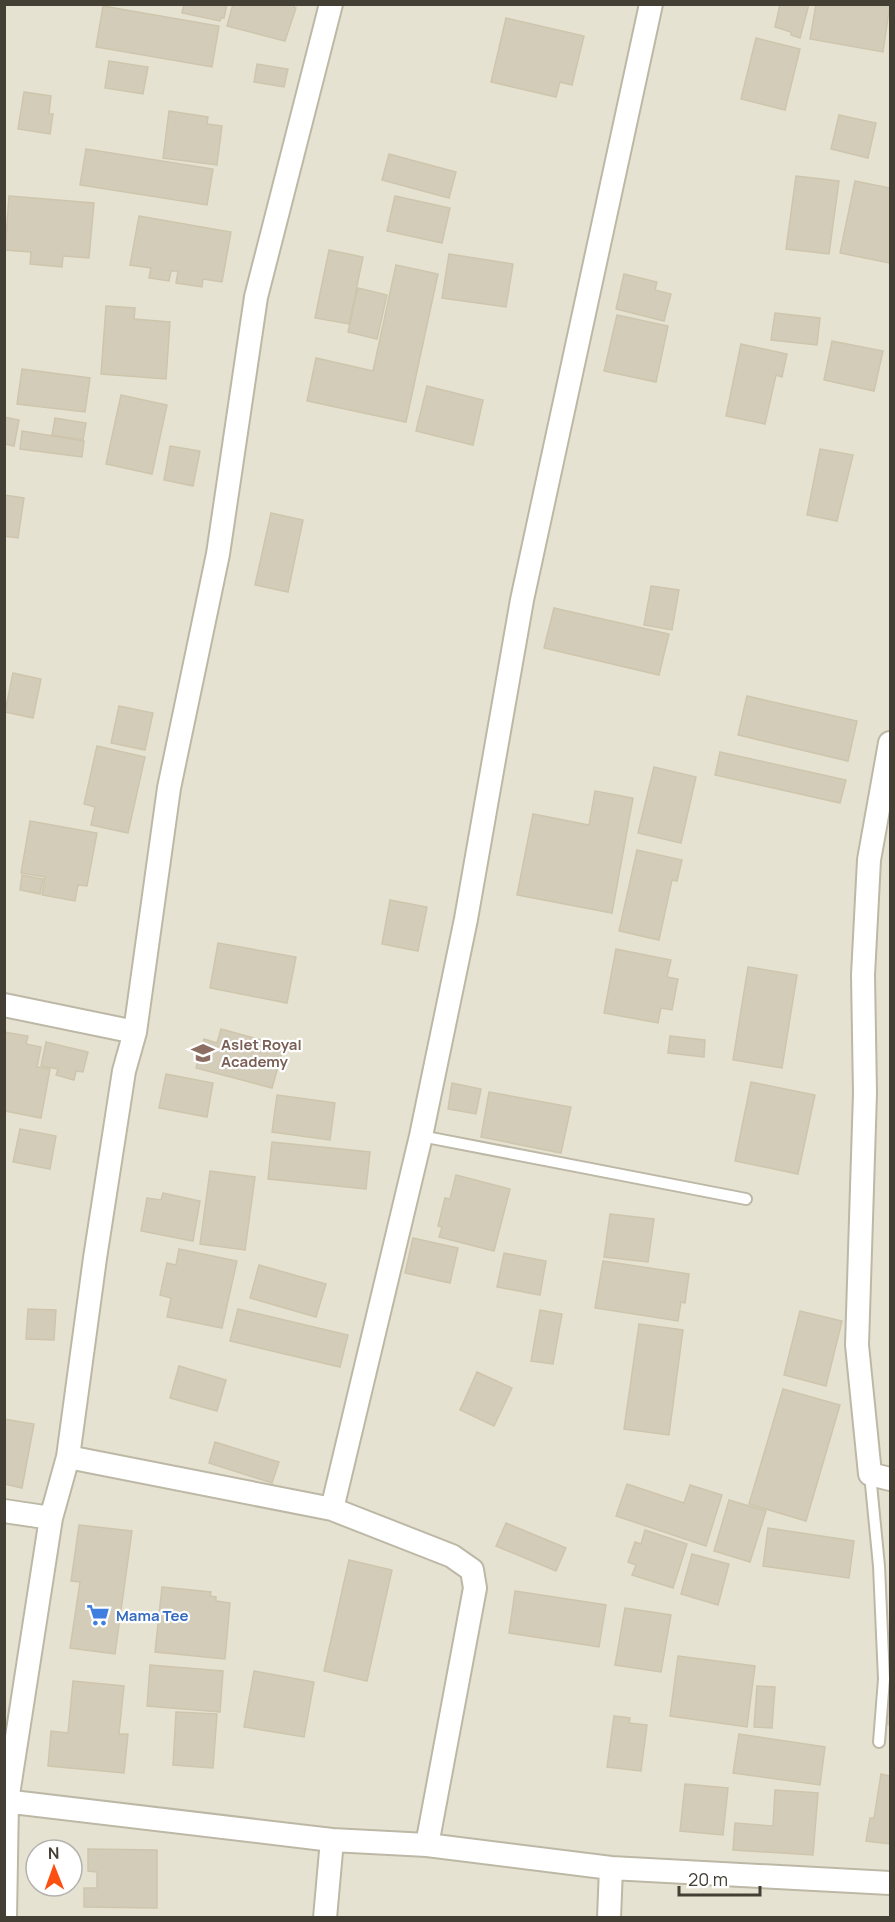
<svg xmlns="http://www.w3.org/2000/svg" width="895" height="1922" font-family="Manrope,sans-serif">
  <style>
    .residential { fill: #e6e2d1; fill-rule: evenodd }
    .building { fill: #d3ccb9; stroke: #cec5ac; stroke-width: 1.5 }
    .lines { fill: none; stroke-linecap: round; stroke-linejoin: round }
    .service-casing { stroke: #bdb8a6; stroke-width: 14 }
    .minor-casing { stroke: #bdb8a6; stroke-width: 26 }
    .service { stroke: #fff; stroke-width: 10 }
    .minor { stroke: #fff; stroke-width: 22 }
    .labels { text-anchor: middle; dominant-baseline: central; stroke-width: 4.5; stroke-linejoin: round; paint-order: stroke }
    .education-label { font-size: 15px; font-weight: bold; fill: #785e54; stroke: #fff; text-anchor: start }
    .shop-label { font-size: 15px; font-weight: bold; fill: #366cbe; stroke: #fff; text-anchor: start }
  </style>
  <rect width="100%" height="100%" fill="#f2efe3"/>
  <path class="residential" d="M5 5H890V1917L5 1918ZM36 1850H72V1886H36Z"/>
  <path class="building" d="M184 4H227L224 18H221L220 21 182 13Z
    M233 4H295L294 7 296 8 285 41 227 26Z
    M780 4H809L800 38 791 35V32L775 27Z
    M816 4H890L883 52 810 39Z
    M103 6 219 26 212 67 96 47Z
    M506 18 584 36 572 85 560 82 556 97 491 82Z
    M756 38 800 49 785 110 741 99Z
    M109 61 148 67 143 94 105 88Z
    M257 64 288 69 284 87 254 82Z
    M24 92 51 96 49 114H53L50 134 18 129Z
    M169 111 208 117 207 124 222 126 217 165 163 158Z
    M839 115 876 123 868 158 831 149Z
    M86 149 213 169 207 205 80 185Z
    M389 154 456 172 449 198 382 180Z
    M796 176 839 181 829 254 786 249Z
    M855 181 890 188V263L840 253Z
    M9 196 94 203 89 258 63 256 62 267 30 264 31 252 5 250Z
    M395 196 450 208 442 243 387 231Z
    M139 216 231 232 222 282 203 279 202 287 176 283 178 271H171L169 281 149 278 151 268 130 265Z
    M329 250 363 257 349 324 315 318Z
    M449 254 513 264 506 307 442 298Z
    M396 265 438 274 406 422 307 401 316 358 373 371Z
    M624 274 657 282 655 290 671 294 664 321 616 309Z
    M358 288 387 295 377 339 348 332Z
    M106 306 135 308 134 319 170 322 166 379 101 374Z
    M775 313 820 318 817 345 771 340Z
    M617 315 668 326 656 382 604 371Z
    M832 341 883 351 874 391 824 380Z
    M741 344 787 354 782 377 776 375 765 424 726 416Z
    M22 369 90 378 85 412 17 404Z
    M427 386 483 400 473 445 416 431Z
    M121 395 167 405 152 474 106 464Z
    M4 417 19 420 14 446 4 444Z
    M55 418 86 423 83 440 52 435Z
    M22 431 84 441 82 457 20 449Z
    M170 446 200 451 193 486 164 480Z
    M820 449 853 455 837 521 807 515Z
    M4 495 24 498 18 538 4 536Z
    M271 513 303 520 288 592 255 585Z
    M651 586 679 590 672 630 644 625Z
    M554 608 669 634 659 675 544 648Z
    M13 673 41 679 33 718 5 712Z
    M747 696 857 721 848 761 738 735Z
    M119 706 153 713 145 750 111 743Z
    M97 746 145 757 128 833 91 825 95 807 84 804Z
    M720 752 846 780 840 803 715 775Z
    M654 767 696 777 681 843 638 833Z
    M595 791 633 798 612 913 517 895 533 814 589 825Z
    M30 821 97 833 87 886 78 885 75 901 42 895 45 877 21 873Z
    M637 850 682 860 677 881 672 880 659 940 619 931Z
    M22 875 43 879 40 894 20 890Z
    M390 900 427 907 418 951 382 944Z
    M218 943 296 957 287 1003 210 988Z
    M616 949 671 960 667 977 678 979 672 1010 661 1008 658 1023 604 1013Z
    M748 967 797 975 782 1068 733 1060Z
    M221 1029 284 1046 272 1088 196 1068 204 1039 217 1043Z
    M4 1032 28 1036 26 1044 41 1047 37 1067 50 1069 41 1118 4 1111Z
    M670 1036 705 1040 704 1057 668 1053Z
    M46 1042 88 1052 83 1072 76 1071 74 1080 56 1075 58 1069 41 1066Z
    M166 1074 213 1083 207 1117 159 1108Z
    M751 1082 815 1095 798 1174 735 1161Z
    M452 1083 481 1089 476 1114 448 1109Z
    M489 1092 571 1107 561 1153 481 1137Z
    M277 1095 335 1103 330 1140 272 1132Z
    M20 1129 56 1136 50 1169 13 1162Z
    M272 1142 370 1152 366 1189 268 1179Z
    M210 1171 255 1177 245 1250 200 1244Z
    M456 1175 510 1189 494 1251 439 1237 442 1227 438 1226 445 1198 450 1199Z
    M163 1193 200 1201 193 1241 141 1231 147 1198 161 1200Z
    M610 1214 654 1219 648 1262 604 1257Z
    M413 1238 458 1248 450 1283 405 1273Z
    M179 1249 237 1261 222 1328 167 1317 171 1298 160 1295 167 1263 176 1265Z
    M504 1253 546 1261 540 1295 497 1287Z
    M603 1261 689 1274 685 1303 681 1302 678 1321 595 1308Z
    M259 1265 326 1284 316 1317 250 1298Z
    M28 1309 56 1310 54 1340 26 1339Z
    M238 1309 348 1335 340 1367 230 1341Z
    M540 1310 562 1314 553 1364 531 1361Z
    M800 1311 842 1321 826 1386 784 1375Z
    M639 1324 683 1330 669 1435 624 1429Z
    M179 1366 226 1380 217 1411 170 1398Z
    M477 1372 512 1388 494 1426 460 1410Z
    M783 1389 840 1405 806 1521 749 1504Z
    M4 1419 34 1424 22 1488 4 1484Z
    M215 1442 279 1462 272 1483 209 1463Z
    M627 1484 684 1503 690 1485 722 1495 706 1546 616 1516Z
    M729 1500 766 1511 750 1562 714 1551Z
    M506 1523 566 1548 556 1571 496 1546Z
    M79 1525 132 1531 115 1654 70 1648 80 1582 71 1581Z
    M768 1528 854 1541 849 1578 763 1566Z
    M645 1530 687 1544 673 1588 632 1575 636 1565 628 1562 635 1542 641 1544Z
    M692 1554 729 1564 718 1605 681 1594Z
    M349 1560 392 1570 367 1681 324 1671Z
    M162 1587 211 1592 210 1596 216 1597V1601L230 1603 225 1659 155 1652Z
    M515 1591 606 1605 599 1647 509 1633Z
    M625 1608 671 1615 661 1672 615 1665Z
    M678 1656 755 1666 747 1727 670 1716Z
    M150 1665 223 1671 220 1712 147 1706Z
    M254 1671 314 1682 304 1737 244 1727Z
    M73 1681 124 1686 119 1734H128L124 1773 48 1766 51 1731 68 1733Z
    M757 1686 775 1687 772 1728 754 1727Z
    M890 1688V1725L881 1723Z
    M176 1712 217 1714 213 1768 173 1765Z
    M614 1716 630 1718 629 1723 647 1725 641 1771 607 1767Z
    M739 1734 825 1747 820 1785 733 1773Z
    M881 1774 890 1776V1844L866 1841 870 1818H874Z
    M685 1784 728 1788 723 1835 680 1831Z
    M775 1790 818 1793 813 1855 733 1850 735 1823 773 1826Z
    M88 1849 157 1850V1908L84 1907V1888H97V1872L88 1871Z"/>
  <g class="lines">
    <g class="service-casing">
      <path id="service" d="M421 1136 746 1199
        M870 1474 879 1566 884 1679 879 1742"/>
    </g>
    <g class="minor-casing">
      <path id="minor" d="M890 743 869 860 863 975 865 1093 857 1345 870 1474 890 1479
        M4 1005 135 1032
        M68 1457 332 1509 452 1556 472 1570 475 1588 427 1845
        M332 1509 421 1136 466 919 522 600 651 4
        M4 1511 51 1518
        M4 1801 332 1840 427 1845 611 1868 890 1883
        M5 1918 7 1801 51 1518 68 1457 95 1258 124 1071 135 1032 169 788 218 554 256 297 331 4
        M325 1918 332 1840
        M609 1918 611 1868"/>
    </g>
    <use href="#service" class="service"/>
    <use href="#minor" class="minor"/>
  </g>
  <defs>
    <g id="school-bare" transform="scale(1.8)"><path d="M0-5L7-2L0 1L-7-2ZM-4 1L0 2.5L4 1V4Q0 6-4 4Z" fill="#8d6e63" stroke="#fff" stroke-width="2.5" paint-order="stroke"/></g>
    <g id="supermarket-bare" transform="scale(1.8)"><path d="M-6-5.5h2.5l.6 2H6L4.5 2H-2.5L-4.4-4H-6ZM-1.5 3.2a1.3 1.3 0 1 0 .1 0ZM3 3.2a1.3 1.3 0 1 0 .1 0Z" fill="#3f7fe0" stroke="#fff" stroke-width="2.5" paint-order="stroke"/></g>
  </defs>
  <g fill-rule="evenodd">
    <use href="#school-bare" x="203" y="1053"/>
    <use href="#supermarket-bare" x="98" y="1615"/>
  </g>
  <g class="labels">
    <g class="education-label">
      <text x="221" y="1044">Aslet Royal<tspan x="221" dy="17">Academy</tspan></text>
    </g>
    <g class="shop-label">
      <text x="116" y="1615">Mama Tee</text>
    </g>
  </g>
  <rect width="895" height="1922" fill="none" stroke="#443f34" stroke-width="12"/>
  <g transform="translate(54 1868) rotate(359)"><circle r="28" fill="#ffffff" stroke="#b4b2ae" stroke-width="1.5"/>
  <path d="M0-4.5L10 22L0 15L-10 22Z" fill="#fb5012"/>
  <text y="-9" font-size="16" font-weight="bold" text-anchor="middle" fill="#443f34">N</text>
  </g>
  <path d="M679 1886v9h81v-9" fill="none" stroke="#443f34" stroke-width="3"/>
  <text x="688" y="1886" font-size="18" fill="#443f34" stroke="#ffffff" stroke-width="4.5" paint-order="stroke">20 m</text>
</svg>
